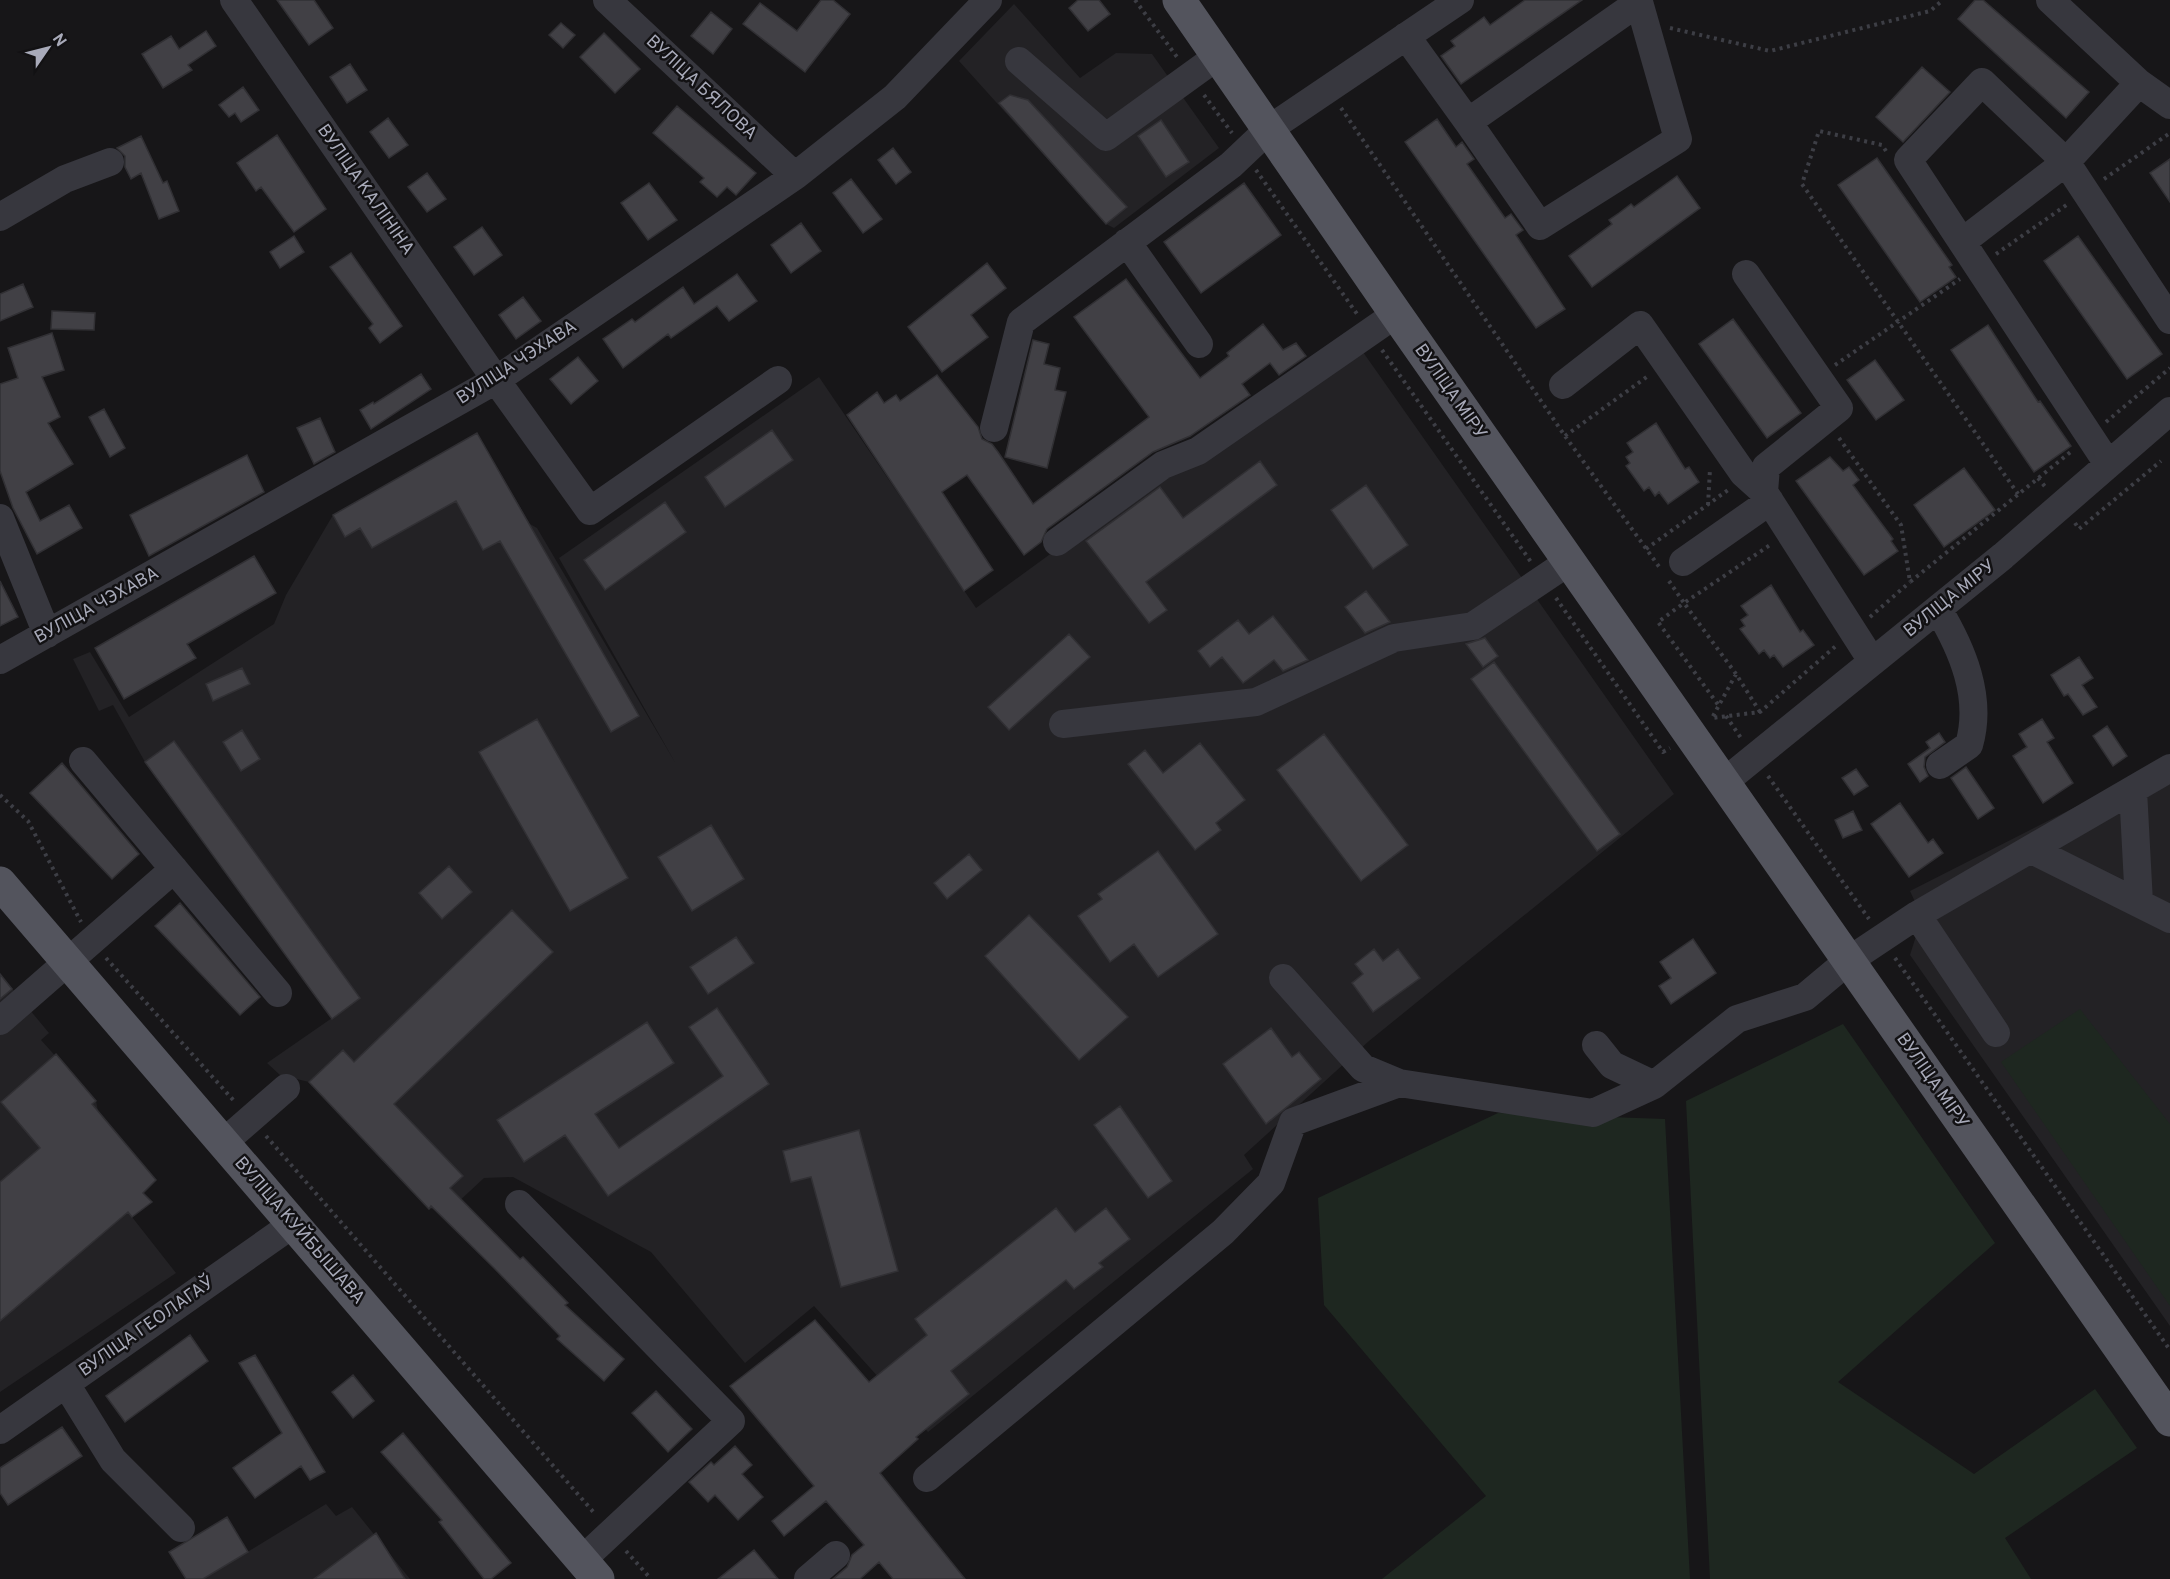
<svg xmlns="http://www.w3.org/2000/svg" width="2170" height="1579" font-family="Overpass,sans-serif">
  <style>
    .built { fill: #232225 }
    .green { fill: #1e2720 }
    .building { fill: #414045; stroke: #313034; stroke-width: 1.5 }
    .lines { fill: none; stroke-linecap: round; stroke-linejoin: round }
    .path { stroke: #3d3e45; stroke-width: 4; stroke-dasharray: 3 4.5; stroke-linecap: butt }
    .minor { stroke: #37373e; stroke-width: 28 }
    .major { stroke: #53545d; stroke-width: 33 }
    .labels { text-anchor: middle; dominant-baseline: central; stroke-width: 5; stroke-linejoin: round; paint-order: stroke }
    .street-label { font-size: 18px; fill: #a8aab9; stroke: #121113 }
  </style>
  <rect width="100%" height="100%" fill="#171618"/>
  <path class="built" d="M1014 4 1080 78 1116 53 1152 54 1219 148 1114 228 1106 224 959 61Z
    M1351 335 1674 794 1369 1041 1244 1155 1253 1169 928 1432 814 1306 745 1363 651 1252 513 1177 484 1178 456 1204 429 1209 309 1082 280 1075 267 1063 332 1018 145 762 113 705 99 711 73 659 90 652 129 717 274 624 286 595 333 515 477 433 530 524 537 528 676 764 559 558 819 377 976 608Z
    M2170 759V1326L1910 955 1922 917 1910 891Z
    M0 974 49 1033 41 1040 96 1101 98 1111 156 1180 143 1193 152 1202 132 1217 176 1273 0 1392Z
    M326 1504 336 1516 352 1507 410 1579H203Z"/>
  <path class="green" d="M2080 1009 2170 1124V1306L2001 1062Z
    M1843 1024 1995 1243 1838 1382 1974 1474 2095 1389 2137 1448 2005 1538 2031 1579H1710L1686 1101Z
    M1498 1113 1665 1119 1690 1579H1382L1486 1496 1324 1305 1318 1198Z"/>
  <path class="building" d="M277 0H314L333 28 309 45Z
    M821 0H833L850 14 805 72 743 24 760 3 797 31Z
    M1078 0H1099L1110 14 1088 31 1069 8Z
    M1525 0H1582L1461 84 1441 56 1455 46 1451 41 1484 17 1490 25Z
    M1975 0H1983L2089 92 2066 118 1958 19Z
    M711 12 732 29 713 54 691 36Z
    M561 23 575 35 563 48 549 35Z
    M206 31 216 46 188 65 192 70 163 88 142 54 171 36 179 49Z
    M604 33 640 69 615 93 580 57Z
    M350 64 367 90 347 103 330 77Z
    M1922 67 1950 92 1903 142 1876 117Z
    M243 87 259 110 241 122 235 113 229 117 219 105Z
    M1010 95 1028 100 1127 207 1106 224 999 103Z
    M677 106 756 173 736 195 727 187 717 197 700 182 704 178 653 133Z
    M388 118 408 145 389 158 370 132Z
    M1437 119 1456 147 1462 142 1474 159 1467 164 1505 218 1511 214 1523 230 1516 235 1565 309 1536 328 1405 142Z
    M1161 120 1189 162 1166 177 1138 136Z
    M277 135 326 209 294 232 261 187 256 191 237 163Z
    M141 136 163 183 167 181 179 211 159 219 141 173 131 179 125 167V156L117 148Z
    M893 148 911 172 896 184 878 160Z
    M1877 158 1952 265 1949 267 1956 277 1920 302 1838 185Z
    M2170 159V202L2150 173Z
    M427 173 446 199 427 212 408 187Z
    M1677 176 1700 208 1592 287 1569 256 1612 224 1609 220 1619 213 1631 204 1634 207Z
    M851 179 882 219 863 233 833 193Z
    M649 183 677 220 648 240 621 203Z
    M1244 183 1281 235 1201 293 1164 242Z
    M801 223 821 251 791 273 771 245Z
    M482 227 502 255 474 275 454 247Z
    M294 236 304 252 280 268 270 252Z
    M2078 236 2162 354 2127 379 2044 261Z
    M351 253 402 326 380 343 369 328 373 324 330 267Z
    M987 263 1006 288 971 315 988 337 942 372 908 327Z
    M737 274 757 301 729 321 717 306 671 338 668 334 623 368 603 339 632 319 635 322 683 287 694 304Z
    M1126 279 1200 378 1229 356 1227 353 1263 324 1283 350 1296 343 1306 356 1279 375 1270 363 1242 384 1250 395 1190 436 1153 452 1047 529 1041 542 1024 555 967 475 942 492 993 570 964 591 847 415 877 392 884 403 896 395 900 401 937 375 978 427 982 439 992 444 998 452 1033 504 1149 417 1074 317Z
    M23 284 33 307 0 321V294Z
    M523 297 541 321 516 339 499 315Z
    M52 311 95 313 94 330 51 329Z
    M1733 319 1801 413 1767 438 1699 344Z
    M1988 325 2038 402 2040 401 2071 446 2034 472 1951 350Z
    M52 333 64 370 42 377 60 417 48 423 73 464 26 492 40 521 69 505 82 528 37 554 13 508 0 471V384L18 378 8 348Z
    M1033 340 1049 344 1044 364 1060 368 1055 390 1066 392 1047 468 1005 457Z
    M578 357 598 381 571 404 550 379Z
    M1875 360 1904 400 1876 420 1847 380Z
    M421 374 431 389 371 429 360 410 373 402 374 404Z
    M104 409 125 448 110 457 89 417Z
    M320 418 335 452 314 464 297 428Z
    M1656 423 1685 469 1689 467 1699 482 1668 504 1659 492 1655 496 1649 487 1644 491 1626 466 1630 463 1626 457 1633 452 1627 443Z
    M772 430 793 460 725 507 705 477Z
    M477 433 639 716 611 732 500 541 483 550 456 501 372 548 360 528 345 537 333 515Z
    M247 455 264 492 149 556 130 515Z
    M1830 457 1843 471 1849 467 1859 480 1853 485 1893 539 1891 541 1898 551 1864 575 1796 481Z
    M1260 461 1277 485 1146 582 1167 610 1149 623 1086 541 1160 487 1183 518Z
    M1964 468 1995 510 1944 547 1914 505Z
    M1366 485 1408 545 1373 569 1331 510Z
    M665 502 686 532 605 590 584 560Z
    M254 556 276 593 187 644 196 658 124 699 95 648Z
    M0 581 18 617 0 626Z
    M1771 585 1800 632 1803 630 1814 645 1783 667 1774 655 1770 658 1764 650 1759 654 1740 629 1745 626 1741 620 1748 615 1741 606Z
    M1366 591 1390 622 1365 633 1345 607Z
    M1273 616 1308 660 1283 671 1274 660 1243 683 1222 657 1210 667 1198 651 1238 620 1249 634Z
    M1069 634 1090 657 1009 730 988 707Z
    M1485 638 1498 656 1483 667 1466 644Z
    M2079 657 2093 678 2082 685 2097 707 2083 715 2068 694 2064 696 2051 675Z
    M1494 662 1620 834 1597 851 1471 679Z
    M242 668 250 684 213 701 206 684Z
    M537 719 628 878 570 911 479 752Z
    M2042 719 2054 738 2047 742 2073 783 2043 803 2013 756 2027 747 2019 734Z
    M2107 726 2127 756 2113 766 2093 736Z
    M242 730 260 759 241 771 223 742Z
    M1939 733 1945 742 1925 757 1924 767 1928 776 1920 782 1908 764 1930 748 1926 742Z
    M1324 734 1408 845 1361 881 1277 770Z
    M174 741 360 998 332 1019 145 762Z
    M1200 743 1245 800 1216 823 1221 830 1195 850 1128 764 1145 750 1163 773Z
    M62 763 139 854 112 879 30 793Z
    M1966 767 1994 808 1978 819 1951 778Z
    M1856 769 1868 786 1854 795 1842 778Z
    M1900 803 1928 843 1933 839 1943 853 1909 877 1871 824Z
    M1853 811 1862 830 1843 838 1835 820Z
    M711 825 744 879 692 911 658 857Z
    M1158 851 1218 934 1158 977 1134 944 1110 962 1078 916 1102 899 1098 894Z
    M969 854 982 870 947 899 934 883Z
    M449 866 472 892 442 919 419 893Z
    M180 903 260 997 240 1015 155 926Z
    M512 910 553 952 394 1104 463 1176 450 1188 520 1259 523 1257 568 1303 565 1305 624 1359 604 1381 557 1339 560 1336 494 1268 431 1206 429 1209 309 1082 343 1050 354 1062Z
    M1029 915 1128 1017 1079 1060 985 956Z
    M736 937 754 963 708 994 690 967Z
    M1693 939 1716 973 1671 1004 1659 986 1671 978 1660 962Z
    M1374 949 1383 961 1398 949 1420 978 1373 1012 1352 983 1363 974 1355 964Z
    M0 974 12 989 0 999Z
    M717 1008 769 1084 608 1196 565 1135 524 1162 497 1120 647 1022 674 1063 595 1114 619 1148 723 1076 689 1027Z
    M1271 1028 1292 1057 1299 1052 1321 1079 1266 1124 1223 1064Z
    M56 1054 96 1101 92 1104 156 1180 143 1193 152 1202 132 1217 128 1212 0 1321V1182L40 1148 1 1102Z
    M1120 1106 1172 1181 1148 1198 1094 1125Z
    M859 1130 898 1271 841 1287 811 1177 791 1182 783 1151Z
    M1056 1208 1075 1232 1106 1208 1130 1239 1099 1263 1103 1267 1074 1289 1066 1280 951 1371 969 1394 916 1437 918 1439 880 1473 965 1579H893L879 1562 860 1579H833L847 1567 852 1555 864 1545 826 1501 784 1536 772 1521 814 1486 730 1386 815 1320 869 1382 927 1335 915 1319Z
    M190 1335 208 1361 125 1422 106 1396Z
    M255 1355 325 1472 310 1480 301 1466 255 1498 233 1468 282 1433 239 1363Z
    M353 1375 374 1401 353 1418 332 1392Z
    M656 1391 692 1429 668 1452 632 1413Z
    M62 1427 82 1456 8 1505 0 1493V1468Z
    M403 1433 511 1563 491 1579H484L439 1522 442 1520 381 1452Z
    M735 1446 752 1465 742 1474 763 1497 738 1520 715 1495 708 1502 689 1482 711 1462 714 1465Z
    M227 1517 248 1552 203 1579H186L169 1552Z
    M376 1533 405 1579H314Z
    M754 1550 778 1579H718Z"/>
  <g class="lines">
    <path class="path" d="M1135 0 1177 57
      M1670 28 1770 51 1930 11 1943 0
      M1204 95 1232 133
      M1341 108 1565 436 1660 568
      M1886 151 1882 145 1819 131 1802 184 2018 494
      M1256 170 1357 314
      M2104 179 2170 133
      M1996 254 2068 204
      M1382 350 1531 562
      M1835 365 1960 279
      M2106 422 2170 368
      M1565 436 1648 376
      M1839 438 1901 525 1910 582 2073 450
      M2038 478 2047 489
      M1708 505 1710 469
      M2075 523 2079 529 2161 461
      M1646 549 1728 490
      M1669 581 1684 603 1658 622 1719 706
      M1556 598 1663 752 1670 748
      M1870 617 1910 582
      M1736 674 1684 603 1770 545
      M1760 712 1736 674 1712 718 1760 712 1837 645
      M1726 716 1741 738
      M1768 776 1869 919
      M0 795 28 821 81 922
      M106 958 235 1102
      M1895 958 2170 1350
      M266 1136 596 1515
      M626 1551 651 1579"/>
    <path class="minor" d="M234 0 496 380 590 511 778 380
      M607 0 795 176
      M1638 0 1639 2 1678 139 1540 226 1468 122 1639 2
      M2050 0 2139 83 2170 105
      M1406 36 1468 122
      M1019 61 1106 137 1218 56
      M0 217 65 179 110 162
      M1127 242 1199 344
      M1962 242 2066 162 2139 83
      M1746 274 1839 408 1766 467 1764 492 1872 661
      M1563 385 1640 325 1743 473 1764 492
      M994 428 1021 322 1231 165 1269 129 1460 0
      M2108 464 1908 160 1982 82 2066 162 2170 320
      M0 518 47 634
      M1057 542 1163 465 1198 451 1396 314
      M1683 562 1770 501
      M1938 609C1962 649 1983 697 1969 745L1940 765
      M0 660 496 380 795 176 895 97 988 0
      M1063 724 1256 702 1394 638 1473 626 1570 561
      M83 761 278 993
      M1724 782 2003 556 2170 411
      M2133 790 2139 903
      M2032 850 2170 919
      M1917 915 2170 768
      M1283 978 1363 1068 1399 1083
      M0 1021 174 869
      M1596 1045 1612 1065 1654 1085 1737 1019 1805 997 1848 961 1917 915 1996 1033
      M224 1142 286 1088
      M519 1204 731 1421 582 1560
      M66 1384 113 1460 181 1528
      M0 1430 293 1224
      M927 1478 1223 1232 1271 1183 1293 1122 1399 1083 1593 1113 1654 1085
      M808 1579 836 1555"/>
    <path class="major" d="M1179 0 1396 314 2170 1420
      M0 883 598 1579"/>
  </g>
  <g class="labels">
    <g class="street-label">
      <text transform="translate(701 88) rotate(43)">ВУЛІЦА БЯЛОВА</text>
      <text transform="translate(365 190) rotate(55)">ВУЛІЦА КАЛІНІНА</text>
      <text transform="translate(517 363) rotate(-33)">ВУЛІЦА ЧЭХАВА</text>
      <text transform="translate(1450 392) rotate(55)">ВУЛІЦА МІРУ</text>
      <text transform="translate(1950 599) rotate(-39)">ВУЛІЦА МІРУ</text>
      <text transform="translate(97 606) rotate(-29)">ВУЛІЦА ЧЭХАВА</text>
      <text transform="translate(1932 1081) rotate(55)">ВУЛІЦА МІРУ</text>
      <text transform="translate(299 1231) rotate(49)">ВУЛІЦА КУЙБЫШАВА</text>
      <text transform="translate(147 1327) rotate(-35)">ВУЛІЦА ГЕОЛАГАЎ</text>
    </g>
  </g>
  <g transform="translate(48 48) rotate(55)" stroke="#121113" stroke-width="4.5" paint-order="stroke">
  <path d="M0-4.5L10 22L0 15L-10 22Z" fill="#a8aab9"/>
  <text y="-9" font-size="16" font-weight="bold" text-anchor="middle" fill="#a8aab9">N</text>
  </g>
</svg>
